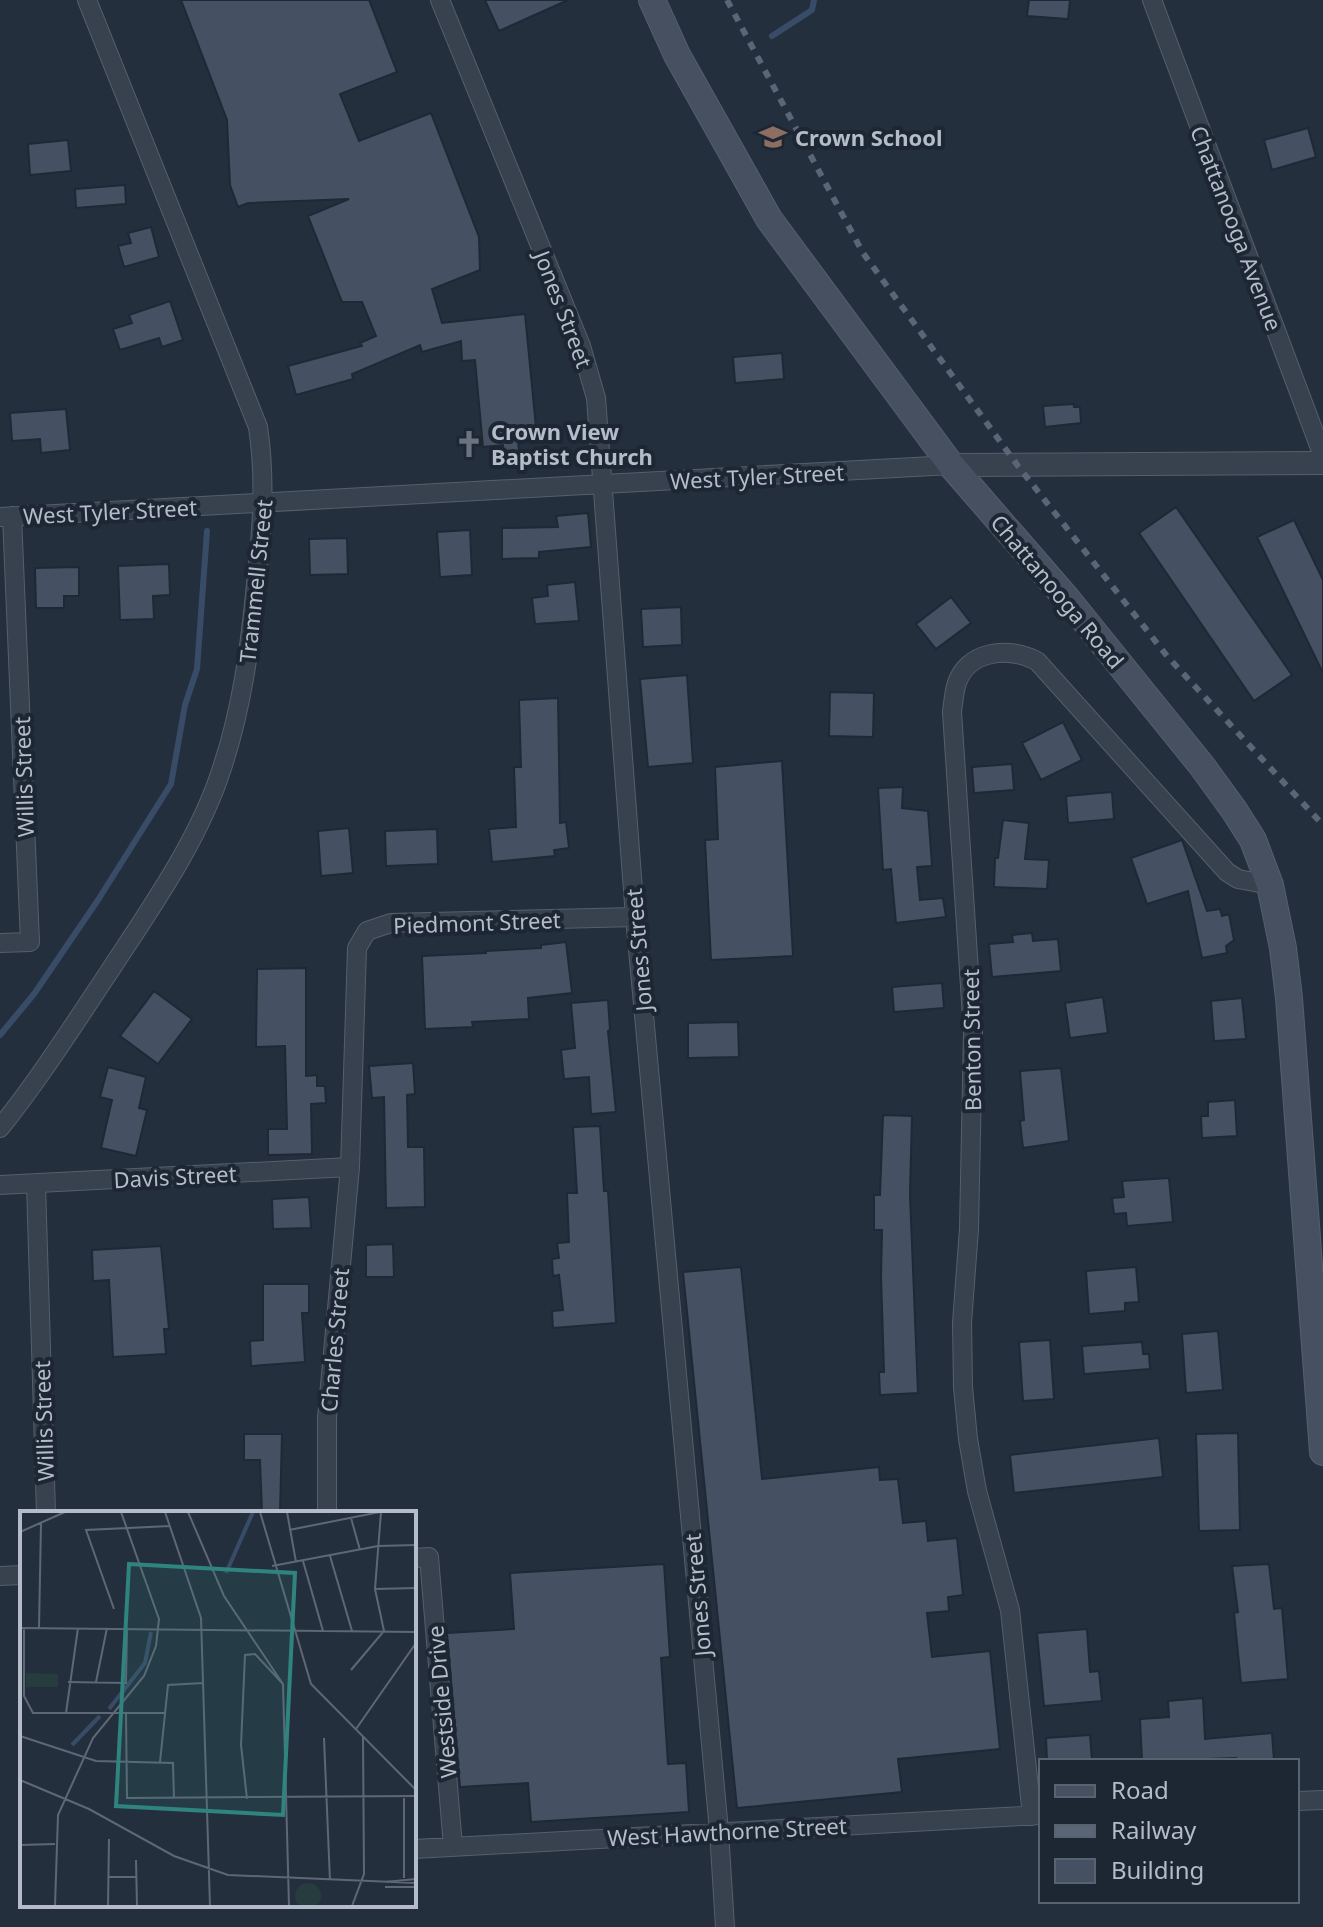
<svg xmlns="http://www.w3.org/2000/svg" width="1323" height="1927" font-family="'Noto Sans',sans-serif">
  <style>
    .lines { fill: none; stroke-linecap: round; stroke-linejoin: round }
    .stream { stroke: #394c67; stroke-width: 6 }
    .building { fill: #455162; stroke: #1f2835; stroke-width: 2 }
    .minor-casing { stroke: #565f6c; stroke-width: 20 }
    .tertiary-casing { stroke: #565f6c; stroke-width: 24 }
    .secondary-casing { stroke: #565f6c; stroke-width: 28 }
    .minor { stroke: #38414e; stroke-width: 18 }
    .tertiary { stroke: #38414e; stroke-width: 22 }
    .secondary { stroke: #465061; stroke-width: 26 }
    .rail { stroke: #5a6575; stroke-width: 6; stroke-dasharray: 8 8; stroke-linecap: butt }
    .labels { text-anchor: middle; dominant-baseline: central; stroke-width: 8; stroke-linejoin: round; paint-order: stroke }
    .poi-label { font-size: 22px; font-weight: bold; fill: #b4bcc9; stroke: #1d2633; text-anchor: start }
    .street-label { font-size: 22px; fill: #b4bcc9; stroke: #1d2633 }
    .inset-river { fill: none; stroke: #394c67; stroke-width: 4 }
    .inset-road { fill: none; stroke: #5e6776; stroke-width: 2 }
    .view { fill: #308480; fill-opacity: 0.15; stroke: #308480; stroke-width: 4 }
    .inset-edge { fill: none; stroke: #b4bcc9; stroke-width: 4 }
  </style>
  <rect width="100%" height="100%" fill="#242f3e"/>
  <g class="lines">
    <path class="stream" d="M772 36 812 10 814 0
      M0 1035 34 994 98 900 171 784 185 705 197 669 207 531"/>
  </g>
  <path class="building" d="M181 0H369L397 72 340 94 359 141 431 113 479 237 480 270 432 289 442 323 525 314 537 438 518 440 519 452 503 454V445L483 447 475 360 462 361 461 341 422 352 420 345 352 374 353 379 296 395 288 366 362 346 360 343 376 336 362 302H342L308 216 349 199 248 203 238 207 230 185 227 120Z
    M485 0H568L499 31Z
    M1029 0H1070L1068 19 1027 16Z
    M1308 128 1316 157 1272 170 1264 140Z
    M68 140 71 171 30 175 28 144Z
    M125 185 126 204 76 208 75 189Z
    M151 227 159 257 124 267 118 246 131 243 128 233Z
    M170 301 183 340 162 347 159 338 120 350 113 329 132 323 129 315Z
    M782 353 784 379 735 383 733 357Z
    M1074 404V407H1080L1081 423 1045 427 1043 406Z
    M66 409 70 450 41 453 40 439 12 441 10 413Z
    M1176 507 1292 675 1254 701 1139 533Z
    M588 513 591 547 539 552V558L502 559V528L558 527 556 516Z
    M1294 520 1323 580V673L1257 537Z
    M470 530 472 575 440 577 437 532Z
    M347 538 348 574 310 575 309 539Z
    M169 564 170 595 153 596 154 619 120 620 118 566Z
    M79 567V596H64V608H36L35 568Z
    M575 582 579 621 535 624 532 598 548 596 547 585Z
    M951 597 971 623 936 649 916 624Z
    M681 607 682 645 643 647 641 609Z
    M687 675 693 763 648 767 640 679Z
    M830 692 874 693 873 737 829 736Z
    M558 698 560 823 566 822 569 848 554 850 555 856 492 862 489 829 516 827 514 767H521L519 700Z
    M1063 722 1082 760 1041 780 1022 743Z
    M782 761 793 956 711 960 705 840 718 839 715 767Z
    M1012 764 1014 790 974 793 972 767Z
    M903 787 902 808 928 811 932 866 917 867 920 900 943 898 946 917 896 923 891 869 883 870 878 788Z
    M1112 792 1114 819 1068 823 1066 796Z
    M1003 820 1029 823 1025 859 1049 860 1047 889 994 887 995 858H998Z
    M349 828 353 873 321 876 318 831Z
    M437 829 438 864 386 866 385 831Z
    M1182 840 1207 911 1220 909 1222 916 1229 914 1234 940 1226 946 1227 953 1202 958 1188 891 1147 904 1131 858Z
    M1032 933 1033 941 1058 939 1061 971 992 977 989 944 1013 942 1012 935Z
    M566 942 572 993 528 998 529 1019 472 1022 473 1027 425 1029 422 956 486 953V951L541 948V945Z
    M306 968V1076L317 1075V1086H325L326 1103 311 1104 312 1154 268 1155V1129H287L285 1046 256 1047 257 969Z
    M942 983 944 1008 894 1012 892 987Z
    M154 991 192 1019 158 1064 120 1036Z
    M1103 997 1108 1033 1070 1038 1065 1003Z
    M1242 998 1246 1039 1214 1041 1211 1001Z
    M608 1000 610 1030 608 1031 616 1112 591 1114 589 1077 564 1079 561 1050 575 1048 571 1003Z
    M738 1022 739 1057 688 1058V1023Z
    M413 1063 415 1094 407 1095 408 1147H424L425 1207 386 1208 384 1097 372 1098 369 1066Z
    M108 1067 146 1077 139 1108 147 1110 136 1156 101 1148 112 1100 100 1097Z
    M1061 1068 1069 1141 1023 1148 1020 1121 1024 1120 1020 1071Z
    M1235 1100 1237 1136 1202 1138 1201 1116H1208V1102Z
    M883 1115 912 1116 910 1195 918 1393 880 1395 879 1372H884L881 1277 882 1230H874V1195H880Z
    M600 1126 604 1191H608L616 1323 553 1328 552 1311 563 1310 559 1275 553 1276 552 1259 559 1258 557 1243 569 1242 567 1193H577L573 1127Z
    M1169 1178 1173 1222 1127 1226 1126 1213 1114 1214 1112 1198 1124 1197 1122 1181Z
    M309 1197 311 1228 273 1229 272 1199Z
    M393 1244 394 1277H366V1245Z
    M161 1246 169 1329H164L166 1354 113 1357 109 1280 93 1281 92 1250Z
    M741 1267 762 1479 879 1467 880 1480 898 1479 903 1523 926 1521 928 1541 957 1538 963 1595 948 1597 949 1611 927 1613 932 1657 990 1651 1000 1749 898 1759 902 1792 737 1808 683 1272Z
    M1136 1267 1139 1302 1125 1303V1311L1089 1314 1086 1271Z
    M263 1284H309V1313H302L305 1362 251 1366 250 1341 263 1340Z
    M1218 1331 1223 1390 1186 1393 1182 1334Z
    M1050 1340 1054 1399 1023 1401 1019 1342Z
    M1142 1342 1143 1354H1149L1150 1369 1084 1374 1082 1346Z
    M1238 1433 1240 1530 1199 1531 1196 1434Z
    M244 1434H282L280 1513H262L260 1460H244Z
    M1159 1438 1163 1477 1014 1493 1010 1455Z
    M664 1564 670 1657 661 1658 668 1764 686 1763 689 1812 531 1822 528 1783 460 1787 447 1633 514 1629 510 1573Z
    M1269 1564 1274 1609 1282 1608 1288 1679 1241 1683 1234 1613 1238 1612 1232 1566Z
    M1087 1629 1090 1672 1099 1671 1102 1701 1044 1706 1037 1633Z
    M1203 1698 1205 1739 1272 1733 1274 1761H1236V1758L1142 1761 1140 1719 1169 1717 1168 1701Z
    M1090 1735 1092 1761H1047L1046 1738Z"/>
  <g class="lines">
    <g class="minor-casing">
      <path id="minor" d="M440 0 581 346 596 398 635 917 719 1831 725 1927
        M1152 0 1323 456
        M0 517 951 465
        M0 943 30 942 12 516
        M0 1128C40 1078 75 1023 111 969 152 906 199 840 222 768 242 708 250 647 256 584 262 530 266 480 258 427L87 0
        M36 1184 46 1513
        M0 1185 350 1167
        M327 1513V1418L350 1167 357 948 367 931 391 923 635 917
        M414 1558 429 1557 453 1847
        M0 1576 22 1575
        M1297 1801 1323 1800
        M1032 1816 1010 1610 977 1491 968 1439 963 1387 962 1323 969 1229 973 1032 952 712C953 704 954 694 956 686 966 650 1009 646 1037 661L1227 872 1238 879 1270 885
        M414 1849 1041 1815"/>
    </g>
    <g class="tertiary-casing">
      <path id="tertiary" d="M951 465 1323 463"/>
    </g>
    <g class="secondary-casing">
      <path id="secondary" d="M652 0 677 55 769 219 951 465 1068 600 1202 766 1234 810 1253 840 1270 885 1283 948 1289 998 1323 1452"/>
    </g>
    <use href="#minor" class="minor"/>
    <use href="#tertiary" class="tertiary"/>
    <use href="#secondary" class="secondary"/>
    <path class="rail" d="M727 0 863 253 1018 466 1167 656 1323 825"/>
  </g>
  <defs>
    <g id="school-bare" transform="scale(2.16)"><path d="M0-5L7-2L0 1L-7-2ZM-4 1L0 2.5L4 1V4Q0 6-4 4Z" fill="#8d6e63" stroke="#1d2633" stroke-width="2.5" paint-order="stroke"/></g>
    <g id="church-bare" transform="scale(2.16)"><path d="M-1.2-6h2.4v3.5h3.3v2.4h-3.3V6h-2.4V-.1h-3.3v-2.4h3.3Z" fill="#6b7280" stroke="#1d2633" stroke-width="2.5" paint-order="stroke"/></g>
  </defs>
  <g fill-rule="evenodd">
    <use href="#school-bare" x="773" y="137"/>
    <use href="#church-bare" x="469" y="444"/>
  </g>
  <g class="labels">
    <g class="poi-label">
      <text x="795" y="137">Crown School</text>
      <text x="491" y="431">Crown View<tspan x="491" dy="25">Baptist Church</tspan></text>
    </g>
    <g class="street-label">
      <text transform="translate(1237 228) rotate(69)">Chattanooga Avenue</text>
      <text transform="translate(564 309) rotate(69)">Jones Street</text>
      <text transform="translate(757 476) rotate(-3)">West Tyler Street</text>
      <text transform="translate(110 511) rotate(-3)">West Tyler Street</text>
      <text transform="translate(255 581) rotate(-84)">Trammell Street</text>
      <text transform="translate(1058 591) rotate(50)">Chattanooga Road</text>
      <text transform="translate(23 777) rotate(-92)">Willis Street</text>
      <text transform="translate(477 922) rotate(-2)">Piedmont Street</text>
      <text transform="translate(638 950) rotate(-95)">Jones Street</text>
      <text transform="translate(971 1040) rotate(-91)">Benton Street</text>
      <text transform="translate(175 1176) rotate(-3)">Davis Street</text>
      <text transform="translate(334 1340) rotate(-85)">Charles Street</text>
      <text transform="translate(43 1421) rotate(-92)">Willis Street</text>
      <text transform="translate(697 1595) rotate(-95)">Jones Street</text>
      <text transform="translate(441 1702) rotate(-95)">Westside Drive</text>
      <text transform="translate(727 1831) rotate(-3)">West Hawthorne Street</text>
    </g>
  </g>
  <g transform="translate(20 1511)">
    <rect width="396" height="396" fill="#242f3e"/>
    <path d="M6 162 38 163V176H6ZM275 385a13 13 0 1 1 26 0a13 13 0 1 1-26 0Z" fill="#263c3f"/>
    <path class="inset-river" d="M206 62 233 1M89 198 125 152 131 121M52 234 80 205"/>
    <path class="inset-road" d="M145 1 181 107 190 395M168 1 204 85 263 173 269 395M240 1 291 173 396 279M267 1 276 51M331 7 340 39M269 19 360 1M0 21 45 1M310 45 332 120M283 50 303 120M252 55 358 35 396 34M355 78 396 77M94 98 66 19 150 15M0 117 396 121M4 117V185L13 202H145M19 117 21 12M331 159 364 120 355 78 361 1M48 171 106 172 107 118M76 171 87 117M46 202 58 117M106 202 107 287 396 285M336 218 396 132M0 225 76 250 153 252 154 288M304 227 310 370M140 251 148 174 183 172M0 269 69 298 154 345 208 364 396 372M384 287V367M227 288 221 234 225 144 235 143 263 173M0 334 35 333M116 349 117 395M89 366H117M365 371 396 368M365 376H396M35 395 38 304 73 227 124 165 136 135 139 108 101 1M88 395 89 328M332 395 344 363 343 226"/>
    <path class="view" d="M109 53 275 62 263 304 96 295Z"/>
    <rect width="396" height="396" class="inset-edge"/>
  </g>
  <rect x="1039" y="1759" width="260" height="144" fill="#1d2633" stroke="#59626f" stroke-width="2"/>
  <rect x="1055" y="1785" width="40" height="12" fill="#465061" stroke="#59626f" stroke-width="2"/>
  <text x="1111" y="1799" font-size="24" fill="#b4bcc9">Road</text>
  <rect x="1055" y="1825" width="40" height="12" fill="#5a6575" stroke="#59626f" stroke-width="2"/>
  <text x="1111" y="1839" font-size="24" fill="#b4bcc9">Railway</text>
  <rect x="1055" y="1859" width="40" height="24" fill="#455162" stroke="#59626f" stroke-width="2"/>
  <text x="1111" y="1879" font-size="24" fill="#b4bcc9">Building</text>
</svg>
